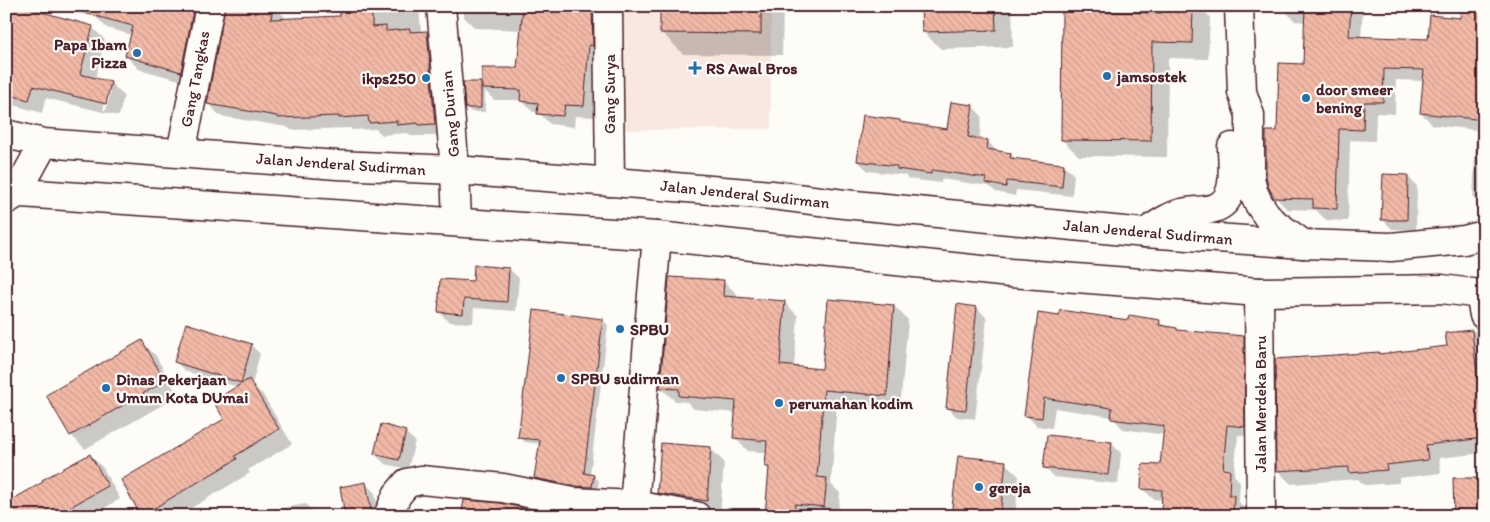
<svg xmlns="http://www.w3.org/2000/svg" width="1490" height="522" font-family="Itim,sans-serif">
  <style>
    .built { fill: #f9e8df }
    .shadow { fill: #0003; fill-rule: evenodd }
    .building { fill: url(#building-back-hatch); stroke: #4a1f2b }
    .lines { fill: none; stroke-linecap: round; stroke-linejoin: round }
    .minor-casing { stroke: #4a1f2b; stroke-width: 31 }
    .major-casing { stroke: #4a1f2b; stroke-width: 31 }
    .minor { stroke: #fdfcf7; stroke-width: 28 }
    .major { stroke: #fdfcf7; stroke-width: 28 }
    .poi-dot { fill: #1f6fb2; stroke: #fdfcf7; stroke-width: 2 }
    .labels { text-anchor: middle; dominant-baseline: central; stroke-width: 4.5; stroke-linejoin: round; paint-order: stroke }
    .poi-label { font-size: 16px; font-weight: bold; fill: #4a1f2b; stroke: #fdfcf7; text-anchor: start }
    .street-label { font-size: 16px; fill: #4a1f2b; stroke: #fdfcf7 }
  </style>
  <defs>
    <pattern id="building-back-hatch" width="6" height="6" patternUnits="userSpaceOnUse" patternTransform="scale(1.25)"><rect width="6" height="6" fill="#f1b9a6"/><path d="M-1 5l2 2M0 0l6 6M5-1l2 2" fill="none" stroke="#d09f8f"/></pattern>
  </defs>
  <rect width="100%" height="100%" fill="#fdfcf7"/>
  <filter id="ink" filterUnits="userSpaceOnUse"><feTurbulence type="fractalNoise" baseFrequency=".02" numOctaves="2"/><feDisplacementMap in="SourceGraphic" scale="10" xChannelSelector="R" yChannelSelector="G"/><feConvolveMatrix kernelMatrix="1 2 1 2 8 2 1 2 1" color-interpolation-filters="sRGB"/></filter>
  <g filter="url(#ink)">
    <path class="built" d="M619 6H771V129L619 130Z"/>
    <path class="shadow" d="M6 6H49L47 15 92 27 105 40 95 79 111 83 124 96 119 116 46 98 42 113 6 103ZM108 90H111L106 110H103Z
      M96 6H215L194 84 139 69 126 56 132 35 107 28 94 15Z
      M226 6H274L285 17 284 20 347 17 365 6H436L419 7 421 32H427L439 45 447 136H411L408 133 382 135 376 129 352 130 350 128 291 130 287 127 220 116 208 103Z
      M464 6H604L594 117 575 116 574 127 550 124 538 112H533L521 100H494L485 91V112H471L467 108 480 83 483 86 519 70 522 30 475 28 464 17Z
      M662 6H783L782 55 683 54 661 32Z
      M922 6H1012L1013 47 941 49 923 32Z
      M1162 6H1199L1210 17 1208 59 1168 58 1167 157 1079 156 1062 140 1162 14Z
      M1283 6H1363L1361 38 1429 41 1484 6V209L1473 198 1476 130 1433 125 1421 113 1424 81 1396 80 1395 114 1376 113 1375 141 1350 140 1348 221 1326 220 1316 210 1287 209 1275 197 1278 133 1304 65 1305 22 1295 21 1283 9Z
      M972 106 982 116 979 140 988 141 997 152 1011 154 1017 160 1064 165 1074 175 1072 196 1016 190 1015 196 996 192 989 186 941 179V183L908 179 905 175 868 171 858 161 899 121 902 124 948 130Z
      M1407 176 1417 186 1416 230 1392 229 1382 219Z
      M509 269 519 278 516 311 474 308 473 323 449 322 439 312 474 283Z
      M723 281 737 294V299L785 303 798 316 794 367 823 370 894 306 908 320 900 409 837 403 831 484 840 493 838 516H748V511L767 513 770 470 766 466 767 453 748 451 734 437 736 413 694 409 687 402 675 401 661 388Z
      M977 308 987 318 975 419 957 417 947 407Z
      M1039 314 1129 322 1159 321 1166 328 1177 329 1179 331 1243 337 1254 348 1255 437 1238 435 1234 475 1240 482 1239 502 1244 508V516H1162L1163 500 1153 499 1142 488 1162 466 1165 435 1123 429 1112 417 1055 408 1052 428 1037 426 1026 415Z
      M603 320 608 325 590 475 593 476 599 481 597 492 541 483 535 478 540 444 525 442 520 437Z
      M1478 331H1484V453L1439 458 1441 473 1399 478V483L1364 485 1358 479 1291 484 1277 470 1380 355 1448 347 1447 334Z
      M142 342 156 356 178 396 85 449 71 435Z
      M251 345 260 354 252 384 263 395 292 444 248 470 250 473 178 516H143L142 515 226 419 238 387 185 371 176 362Z
      M405 432 415 441 408 469 385 464 375 454Z
      M1111 443 1121 453 1118 484 1054 477 1044 467Z
      M710 448 724 462 720 516 672 507 658 493Z
      M90 455 103 468 120 499 90 516H6Z
      M1005 463 1019 476 1015 516H952Z
      M1478 479 1484 484V516H1455Z
      M365 483 375 493 379 516H346Z
      M306 504 316 516H279L277 509Z
      M501 505 544 513 546 516H462Z
      M1344 510H1383L1389 516H1344Z
      M925 513 948 516H925Z"/>
    <path class="building" d="M6 6H20L93 26 80 74 111 82 106 104 33 86 29 100 6 94Z
      M80 6H194L181 72 125 56 133 26 80 12Z
      M225 6H273L271 19 340 16V6H372V27L386 26V31L410 29V32L427 31 435 124 419 125 418 123 397 125V121L369 123 368 116 339 118V116L277 118V116L207 104Z
      M523 6H592L593 46 589 45 584 106 565 105 563 116 537 114 538 103 520 101 521 90 482 89V68H517Z
      M660 6H761V34L660 33Z
      M921 6H995L996 30 922 32Z
      M1161 6H1193L1192 43 1152 42 1151 141 1061 140 1062 11 1161 13Z
      M1305 6H1351L1349 36 1428 39 1430 15 1460 18 1461 6H1484V120L1420 113 1424 70 1384 69 1383 102H1364L1363 130 1339 129 1337 209 1313 208V199L1274 198 1268 186 1266 175V131H1277L1279 63 1303 64Z
      M463 82H481V108H465Z
      M951 102 973 105 968 137 988 140 987 149 1011 153 1010 158 1064 164 1062 187 1007 181 1006 187 985 183 986 178 932 170 931 174 897 169V166L857 161 863 115 900 120V122L947 129Z
      M1383 174 1408 175 1407 220H1381Z
      M474 265 509 268 507 302 464 299 463 314 438 312 440 279 473 281Z
      M669 277 724 280 723 296 785 301 780 365 822 369 828 299 894 305 887 396 824 390 817 477 827 478 824 507 795 504 794 516H765L769 467H765L767 441 733 438 736 401 679 396V389L660 388Z
      M957 304 977 307 966 410 946 408Z
      M534 310 603 319 584 473 594 475 592 487 575 486 534 478 540 440 518 438Z
      M1060 310 1128 320 1129 315 1160 320 1159 325 1177 328V330L1244 336 1245 427 1227 425 1223 469 1230 470 1229 495H1234L1233 516H1161L1162 490 1141 489 1142 464 1160 465 1164 426 1111 419 1112 408 1044 398 1042 418 1024 416 1038 313 1059 316Z
      M186 323 252 344 241 383 174 362Z
      M1472 330 1484 438 1426 445 1428 460 1386 465 1387 470 1349 473V467L1276 471 1275 359 1379 352V354L1447 346 1445 333Z
      M142 340 165 381 70 436 46 395Z
      M249 379 279 429 235 456 237 459 141 516 121 480 224 419 213 401Z
      M381 424 406 431 399 460 374 454Z
      M1047 435 1112 442 1108 475 1043 468Z
      M661 443 711 447 707 501 657 493Z
      M90 454 108 486 54 516H6V503L43 482 42 480Z
      M958 456 1006 461 1000 516H951Z
      M1453 478H1479V516H1454Z
      M366 482 372 516H345L340 487Z
      M464 500 501 503 523 508V516H461Z"/>
    <g class="lines">
      <g class="minor-casing">
        <path id="minor" d="M441 6 455 170 457 222
          M608 6 610 182
          M1239 6 1242 92 1250 115V177L1253 191 1259 204 1270 220 1303 244
          M181 153 210 6
          M1145 233C1156 226 1169 216 1182 213 1194 210 1206 212 1217 207 1238 198 1232 165 1232 147
          M1259 292 1261 516
          M1480 294 1484 315
          M634 505 657 236
          M388 516 397 495 407 483 421 480 503 488 573 502 634 505 696 516"/>
      </g>
      <g class="major-casing">
        <path id="major" d="M6 134 44 143 337 165 455 170 638 184 772 195 844 204 1145 233 1303 244 1391 247 1464 240 1484 235
          M6 192 657 236 1010 273 1259 292 1442 289 1480 294 1484 292
          M6 200 16 194 44 143"/>
      </g>
      <use href="#minor" class="minor"/>
      <use href="#major" class="major"/>
    </g>
  </g>
  <g class="poi-dot">
    <circle cx="137" cy="53" r="5"/>
    <path d="M692.5 60.5h5v5h5v5h-5v5h-5v-5h-5v-5h5z"/>
    <circle cx="1107" cy="76" r="5"/>
    <circle cx="426" cy="78" r="5"/>
    <circle cx="1306" cy="98" r="5"/>
    <circle cx="620" cy="329" r="5"/>
    <circle cx="561" cy="378" r="5"/>
    <circle cx="106" cy="388" r="5"/>
    <circle cx="779" cy="403" r="5"/>
    <circle cx="979" cy="487" r="5"/>
  </g>
  <g class="labels">
    <g class="poi-label">
      <text x="127" y="44" text-anchor="end">Papa Ibam<tspan x="127" dy="18">Pizza</tspan></text>
      <text x="706" y="68">RS Awal Bros</text>
      <text x="1117" y="76">jamsostek</text>
      <text x="416" y="78" text-anchor="end">ikps250</text>
      <text x="1316" y="89">door smeer<tspan x="1316" dy="18">bening</tspan></text>
      <text x="630" y="329">SPBU</text>
      <text x="571" y="378">SPBU sudirman</text>
      <text x="116" y="379">Dinas Pekerjaan<tspan x="116" dy="18">Umum Kota DUmai</tspan></text>
      <text x="789" y="403">perumahan kodim</text>
      <text x="989" y="487">gereja</text>
    </g>
    <g class="street-label">
      <text transform="translate(195 79) rotate(-79)">Gang Tangkas</text>
      <text transform="translate(609 94) rotate(-90)">Gang Surya</text>
      <text transform="translate(450 114) rotate(-95)">Gang Durian</text>
      <text transform="translate(341 164) rotate(4)">Jalan Jenderal Sudirman</text>
      <text transform="translate(745 194) rotate(6)">Jalan Jenderal Sudirman</text>
      <text transform="translate(1148 232) rotate(5)">Jalan Jenderal Sudirman</text>
      <text transform="translate(1260 404) rotate(-90)">Jalan Merdeka Baru</text>
    </g>
  </g>
  <rect width="1490" height="522" fill="none" stroke="#fdfcf7" stroke-width="25"/>
  <rect x="12" y="12" width="1465" height="497" fill="none" stroke="#4a1f2b" stroke-width="2" filter="url(#ink)"/>
</svg>
